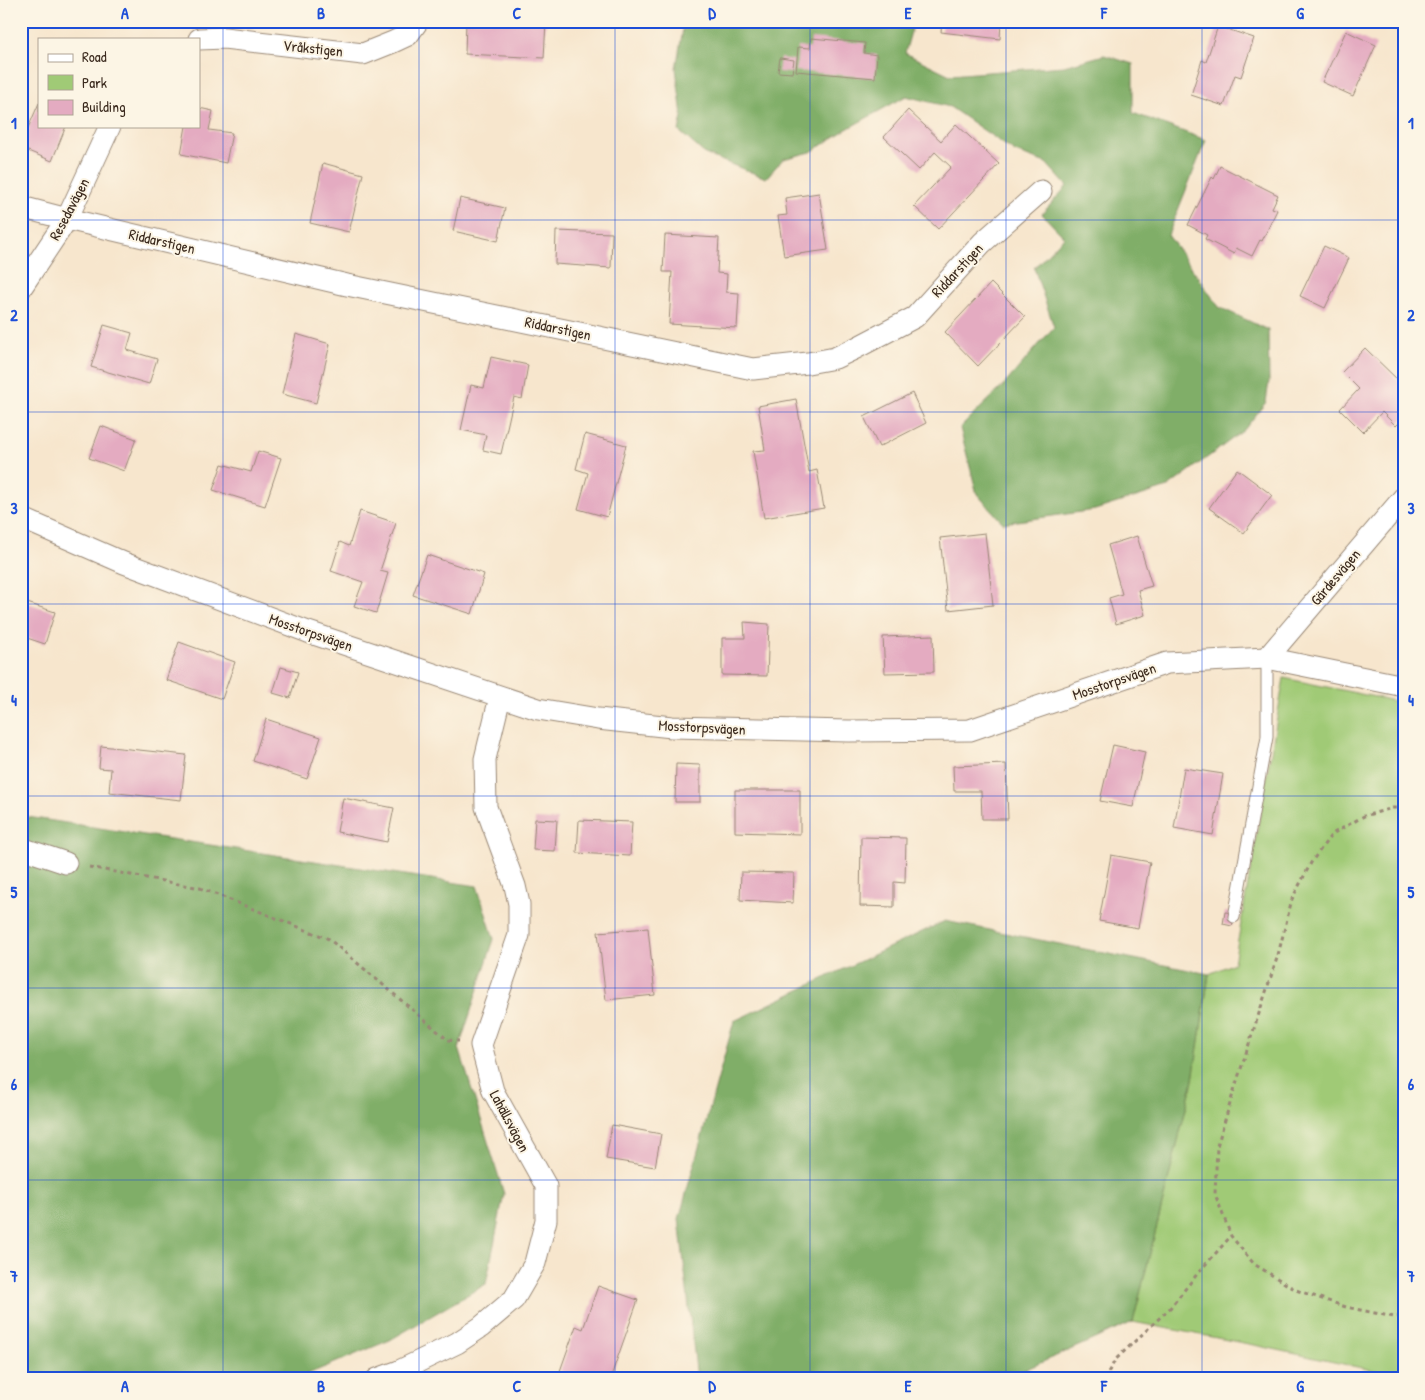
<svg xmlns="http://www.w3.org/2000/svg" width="1425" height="1400" font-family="'Patrick Hand',sans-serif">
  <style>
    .green { fill: #a0ca76; stroke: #6e7a4a }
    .forest { fill: #80ae67; stroke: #5e6c42 }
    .building { fill: #e4abc1 }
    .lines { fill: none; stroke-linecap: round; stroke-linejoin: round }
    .service-casing { stroke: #998876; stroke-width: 13 }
    .minor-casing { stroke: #998876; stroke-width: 23 }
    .path { stroke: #998876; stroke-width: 3; stroke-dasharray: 4 4; stroke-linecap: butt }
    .service { stroke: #fff; stroke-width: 11 }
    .minor { stroke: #fff; stroke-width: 21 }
    .grid { fill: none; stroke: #1d4ed8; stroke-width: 1; stroke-opacity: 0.55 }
    .labels { text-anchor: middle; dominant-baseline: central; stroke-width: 4; stroke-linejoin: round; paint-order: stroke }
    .street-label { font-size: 15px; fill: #3b2a1e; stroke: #fcf5e5 }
    .neatline { fill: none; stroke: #1d4ed8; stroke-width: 2 }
    .grid-label { font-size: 16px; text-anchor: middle; font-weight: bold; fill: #1d4ed8 }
  </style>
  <rect width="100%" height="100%" fill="#fcf5e5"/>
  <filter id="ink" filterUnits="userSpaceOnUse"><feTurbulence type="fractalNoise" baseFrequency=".02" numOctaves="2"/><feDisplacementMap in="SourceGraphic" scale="10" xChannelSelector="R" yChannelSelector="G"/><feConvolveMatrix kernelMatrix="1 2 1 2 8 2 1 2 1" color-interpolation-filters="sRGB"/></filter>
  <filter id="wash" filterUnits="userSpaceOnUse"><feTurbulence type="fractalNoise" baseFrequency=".0096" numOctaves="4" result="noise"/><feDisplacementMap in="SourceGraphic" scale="20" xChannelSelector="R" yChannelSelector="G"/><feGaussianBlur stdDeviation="1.12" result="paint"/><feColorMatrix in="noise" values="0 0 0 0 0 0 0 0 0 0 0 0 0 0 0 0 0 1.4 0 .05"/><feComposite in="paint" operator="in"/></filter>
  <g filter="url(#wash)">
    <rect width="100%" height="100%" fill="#f7e6cd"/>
    <path class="green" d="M1284 678 1404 703V1377L1259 1346 1133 1322 1193 1080 1209 974 1234 963Z"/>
    <path class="forest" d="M690 21H914L905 53 950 75 1064 66 1104 55 1133 64V113L1206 140 1168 235 1219 307 1268 330 1269 381 1266 402 1244 430 1168 487 1095 510 1003 523 977 494 960 428 1003 386 1054 327 1034 268 1064 237 1042 214 1067 186 1046 163 1015 152 950 107 906 96 845 130 811 152 783 159 766 178 705 154 679 131 682 116 676 68 683 29Z
      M21 816 477 886 494 939 459 1048 504 1194 486 1284 390 1340 296 1379H21Z
      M945 921 1209 974 1193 1080 1133 1322 1004 1379H697L679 1219 734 1021Z"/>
    <g id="blocks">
      <path class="building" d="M466 21H546L544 58 465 54Z
        M942 21H1001L1000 39 941 32Z
        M1218 26 1254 38 1241 77 1235 75 1224 106 1191 95 1202 60 1206 62Z
        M1346 31 1376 45 1353 96 1322 82Z
        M811 38 865 43 864 53 877 55 875 78 796 71 798 47 810 48Z
        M780 58 794 60 792 73 778 72Z
        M39 103V126H66L52 161 21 148V144Z
        M199 108 213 111 209 130 232 133 226 163 181 154 186 126H199Z
        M908 110 941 141 956 124 999 164 938 229 914 206 951 167 935 152 919 170 884 137Z
        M323 163 363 174 349 232 310 223Z
        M1220 166 1278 195 1272 208 1277 210 1262 241 1260 240 1252 256 1236 248 1234 254 1205 239 1207 235 1188 225 1212 177 1214 179Z
        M819 193 828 250 784 256 778 216 787 215 785 198Z
        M460 198 505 208 498 241 453 231Z
        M556 231 612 233 611 268 555 264Z
        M665 235 719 238 717 273 727 274 726 292 739 293 737 328 669 324 672 272H663Z
        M1324 246 1349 258 1325 308 1300 296Z
        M991 283 1025 317 978 366 945 332Z
        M104 325 132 333 127 350 157 359 149 384 91 367Z
        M296 334 330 344 316 403 282 394Z
        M1365 348 1404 386V418L1396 426 1382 412 1363 432 1340 409 1359 389 1342 372Z
        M491 357 528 365 522 399 514 397 501 454 483 450 486 435 461 430 471 385 484 388Z
        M912 393 926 423 879 447 864 417Z
        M796 399 809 472 817 470 824 508 764 518 753 451 765 450 758 406Z
        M101 426 136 439 124 471 89 458Z
        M585 434 626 445 607 517 578 509 588 473 576 469Z
        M258 451 281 458 265 506 213 490 222 464 251 472Z
        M1237 469 1272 495 1244 533 1209 508Z
        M360 511 396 523 380 571 388 573 376 613 354 606 363 582 331 571 340 542 349 546Z
        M985 533 993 605 948 610 940 538Z
        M1137 536 1152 586 1138 590 1145 615 1116 624 1109 598 1122 594 1108 545Z
        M427 555 484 574 472 614 413 595Z
        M21 601 55 612 45 644 21 636Z
        M744 622 769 624 767 676 722 675V638H745Z
        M933 635 934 672 885 673 883 637Z
        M179 642 235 662 222 699 166 680Z
        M281 667 298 672 290 698 273 693Z
        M266 719 321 737 307 779 253 761Z
        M1113 745 1145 752 1133 807 1100 801Z
        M101 746 186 755 181 800 109 792 111 769 99 768Z
        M676 764 700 765V802H675Z
        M1006 764 1008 819H982L981 791H954L953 766Z
        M1184 768 1223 774 1213 835 1174 828Z
        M735 790H800V834L735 832Z
        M343 798 394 808 387 842 337 832Z
        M535 819 557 820 555 851 533 850Z
        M579 820 632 822 630 856 577 853Z
        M861 837 906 838 905 883 894 882V907L860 906Z
        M1111 855 1150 862 1138 928 1099 921Z
        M741 872 794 873 793 903 740 900Z
        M1225 912 1235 913 1232 926 1223 924Z
        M648 928 655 995 606 1000 598 932Z
        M612 1125 661 1134 655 1167 606 1159Z
        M598 1286 638 1300 610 1379H582L560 1371 576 1326 583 1329Z"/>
    </g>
  </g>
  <g filter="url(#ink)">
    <use href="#blocks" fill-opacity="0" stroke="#998876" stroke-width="1"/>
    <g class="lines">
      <g class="service-casing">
        <path id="service" d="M1234 917 1267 737V658"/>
      </g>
      <g class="minor-casing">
        <path id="minor" d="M199 39 224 38 363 54 393 42 408 35 418 21
          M21 207 67 219 347 285 753 369 808 363 835 358 856 348 915 317 982 243 1041 191
          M21 288 67 219 110 126
          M21 518 124 563 308 632 538 709 598 719 672 727 849 731 970 730 1167 663 1267 658 1404 686
          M1267 658 1404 497
          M21 848 66 863
          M377 1379 399 1371 457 1343 481 1327 514 1299 535 1263 546 1220V1186L493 1091 481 1045 519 935V904L515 886 486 807 485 759 500 697"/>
      </g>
      <path class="path" d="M1404 808H1393L1364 816 1332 834 1312 861 1292 899 1278 955 1236 1084 1217 1146 1215 1194 1231 1236 1254 1264 1296 1290 1346 1307 1394 1317 1404 1316
        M89 867 200 888 329 939 448 1040 459 1041
        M1104 1379 1116 1359 1170 1308 1198 1273 1231 1236"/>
      <use href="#service" class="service"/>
      <use href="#minor" class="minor"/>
    </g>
  </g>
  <path class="grid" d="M223 21V1379M419 21V1379M615 21V1379M810 21V1379M1006 21V1379M1202 21V1379M21 220H1404M21 412H1404M21 604H1404M21 796H1404M21 988H1404M21 1180H1404"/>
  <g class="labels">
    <g class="street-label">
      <text transform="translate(313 48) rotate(6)">Vråkstigen</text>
      <text transform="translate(69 209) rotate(-62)">Resedavägen</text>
      <text transform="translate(162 241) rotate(13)">Riddarstigen</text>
      <text transform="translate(957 270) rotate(-47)">Riddarstigen</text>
      <text transform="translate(558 328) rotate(12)">Riddarstigen</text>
      <text transform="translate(1335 577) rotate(-50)">Gärdesvägen</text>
      <text transform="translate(311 632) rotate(19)">Mosstorpsvägen</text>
      <text transform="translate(1114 681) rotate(-19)">Mosstorpsvägen</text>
      <text transform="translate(702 727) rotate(3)">Mosstorpsvägen</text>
      <text transform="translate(510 1121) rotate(62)">Lahällsvägen</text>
    </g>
  </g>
  <rect width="1425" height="1400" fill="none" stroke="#fcf5e5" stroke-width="55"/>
  <rect x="38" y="38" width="162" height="90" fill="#fcf5e5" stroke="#afa495"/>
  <rect x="48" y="54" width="25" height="8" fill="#ffffff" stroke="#afa495"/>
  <text x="82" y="62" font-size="15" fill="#3b2a1e">Road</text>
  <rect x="48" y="75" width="25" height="15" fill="#a0ca76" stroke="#afa495"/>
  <text x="82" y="88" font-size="15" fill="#3b2a1e">Park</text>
  <rect x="48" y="100" width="25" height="15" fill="#e4abc1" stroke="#afa495"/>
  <text x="82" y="112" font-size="15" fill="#3b2a1e">Building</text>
  <rect x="28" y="28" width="1370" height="1344" class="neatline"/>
  <g class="grid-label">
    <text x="125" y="19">A</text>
    <text x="321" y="19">B</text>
    <text x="517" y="19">C</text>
    <text x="712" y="19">D</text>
    <text x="908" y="19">E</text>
    <text x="1104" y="19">F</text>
    <text x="1300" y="19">G</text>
    <text x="14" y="129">1</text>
    <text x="1411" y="129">1</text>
    <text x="14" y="321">2</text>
    <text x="1411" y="321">2</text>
    <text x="14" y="514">3</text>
    <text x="1411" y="514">3</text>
    <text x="14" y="706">4</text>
    <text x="1411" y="706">4</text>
    <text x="14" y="898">5</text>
    <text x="1411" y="898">5</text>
    <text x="14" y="1090">6</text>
    <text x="1411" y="1090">6</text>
    <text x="14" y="1282">7</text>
    <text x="1411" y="1282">7</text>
    <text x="125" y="1392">A</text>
    <text x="321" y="1392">B</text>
    <text x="517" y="1392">C</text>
    <text x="712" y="1392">D</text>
    <text x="908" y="1392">E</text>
    <text x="1104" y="1392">F</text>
    <text x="1300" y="1392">G</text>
  </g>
</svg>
